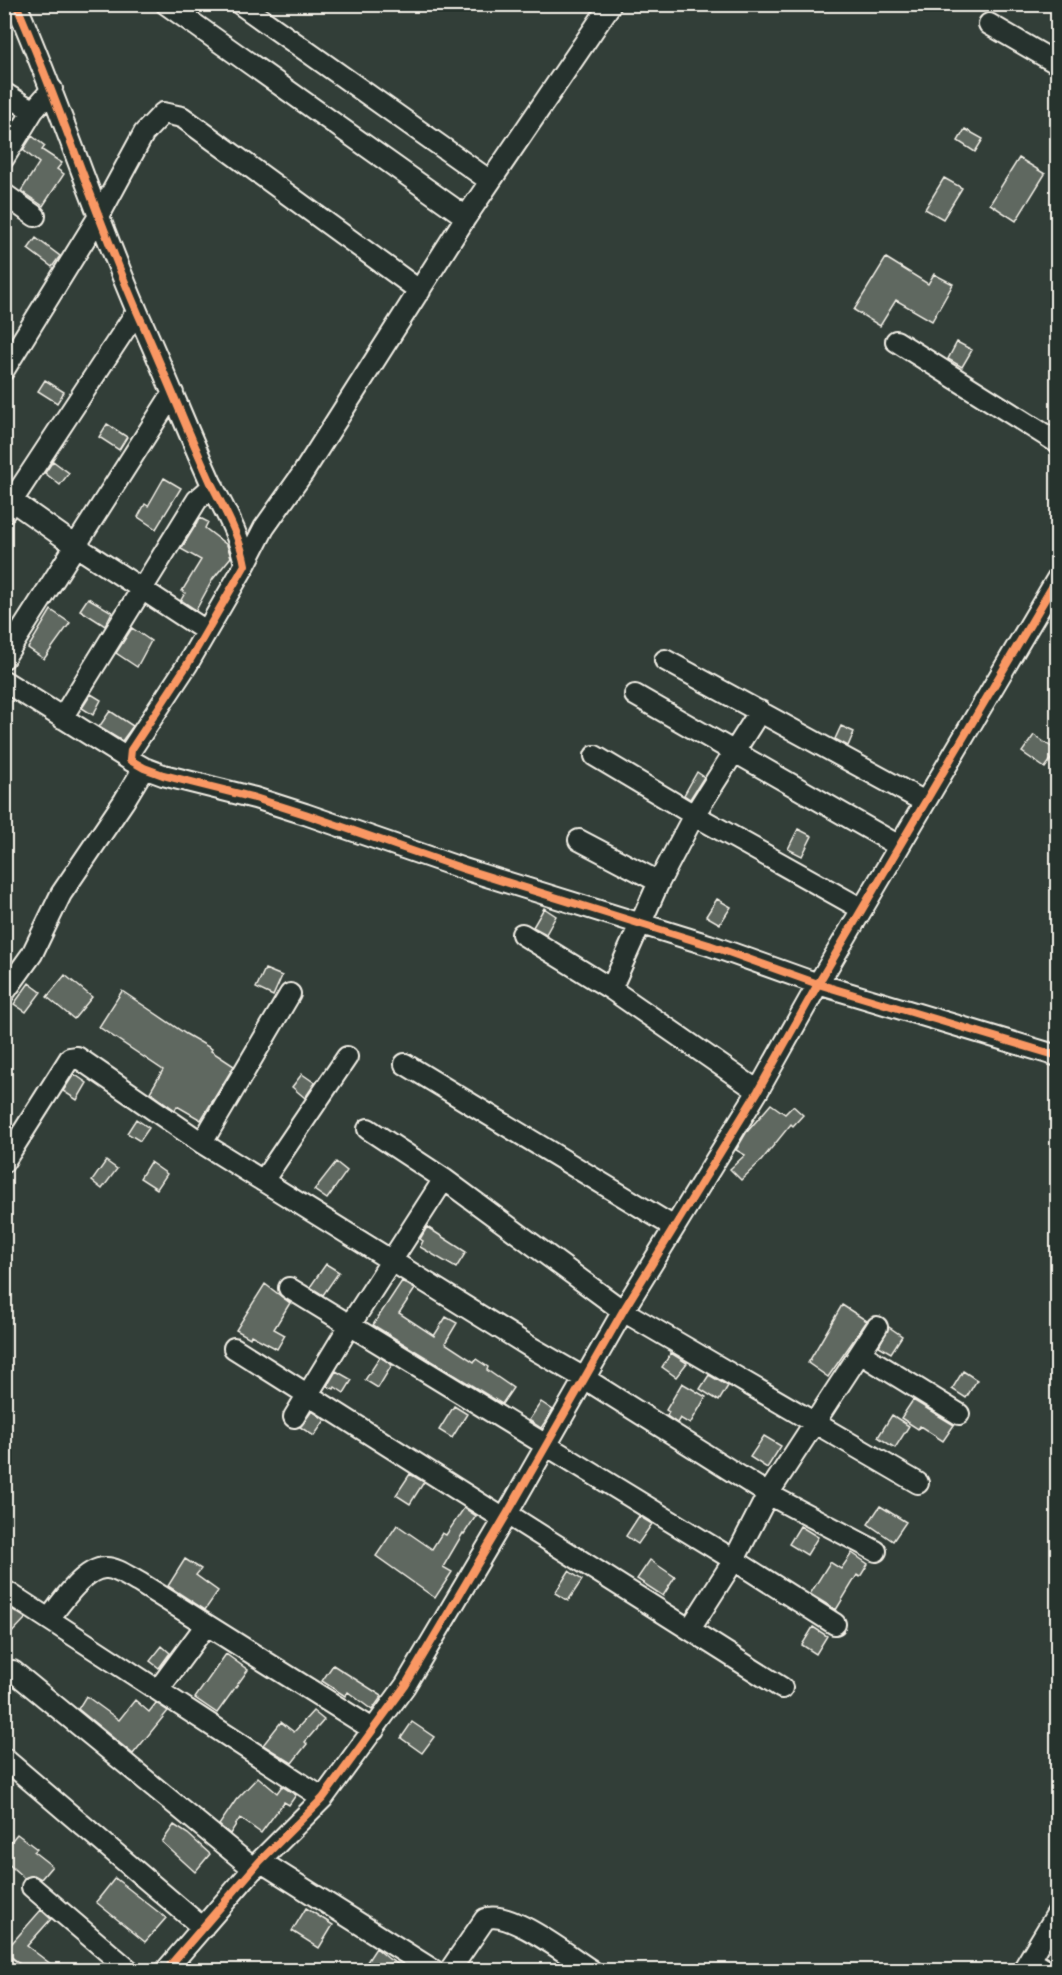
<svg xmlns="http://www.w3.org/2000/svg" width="1062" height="1975" font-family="'Gochi Hand',sans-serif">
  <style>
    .building { fill: #5f6861; stroke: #f4f1e8; stroke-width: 1.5 }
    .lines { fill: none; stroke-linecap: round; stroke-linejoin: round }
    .street-casing { stroke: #f4f1e8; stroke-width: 24 }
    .street { stroke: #26332d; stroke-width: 20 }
    .cycleway-casing { stroke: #26332d; stroke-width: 11 }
    .cycleway { stroke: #f99763; stroke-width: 8 }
  </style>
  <rect width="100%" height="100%" fill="#323e38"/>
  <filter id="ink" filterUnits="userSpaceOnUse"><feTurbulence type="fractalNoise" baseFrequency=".0167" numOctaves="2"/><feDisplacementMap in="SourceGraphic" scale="12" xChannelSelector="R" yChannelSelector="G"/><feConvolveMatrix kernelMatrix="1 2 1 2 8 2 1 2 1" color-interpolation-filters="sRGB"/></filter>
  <g filter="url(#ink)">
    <path class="building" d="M965 129 983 139 975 152 958 141Z
      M32 136 45 146 42 150 62 163 57 169 64 174 43 206 21 191 39 163 23 150Z
      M1019 158 1045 174 1016 221 990 204Z
      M944 178 962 188 943 219 925 209Z
      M36 238 60 256 52 267 28 249Z
      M886 258 928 284 934 274 953 284 932 321 896 300 880 326 854 310Z
      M957 342 972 350 962 367 948 359Z
      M45 380 64 392 57 403 38 391Z
      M107 424 127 437 119 450 99 437Z
      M53 461 69 473 60 485 45 473Z
      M164 478 181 488 156 529 138 517 145 504 148 506Z
      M200 518 208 522 205 528 227 545 231 557 213 579 196 610 181 600 185 593 182 591 201 560 181 549Z
      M88 598 112 612 105 626 80 610Z
      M51 610 70 623 44 659 28 648Z
      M132 628 151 641 137 667 116 653Z
      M91 694 101 700 93 715 82 708Z
      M110 711 133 726 122 741 99 727Z
      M841 726 854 732 848 746 835 739Z
      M1034 735 1057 751 1045 768 1022 752Z
      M697 772 704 777 690 799 684 795Z
      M798 829 812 836 802 856 788 849Z
      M717 899 731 907 720 924 706 916Z
      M544 908 556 916 546 934 533 927Z
      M265 969 282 976 273 996 256 988Z
      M65 975 92 997 74 1019 47 997Z
      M29 983 41 992 26 1012 14 1004Z
      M122 991 186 1034 212 1049 211 1051 234 1066 201 1120 177 1106 175 1110 150 1092 163 1070 99 1027Z
      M74 1074 87 1083 77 1100 63 1091Z
      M302 1074 315 1083 305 1098 292 1087Z
      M771 1104 785 1114 793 1106 803 1115 793 1126 791 1124 761 1161 741 1180 730 1169 745 1155 736 1150 746 1133Z
      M136 1119 149 1128 140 1141 127 1133Z
      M106 1161 117 1169 102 1189 92 1181Z
      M150 1162 167 1174 157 1189 140 1178Z
      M336 1162 347 1171 327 1199 314 1190Z
      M427 1227 466 1252 456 1268 420 1247 423 1241 420 1239Z
      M326 1264 339 1272 323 1295 310 1287Z
      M402 1281 415 1289 399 1313 434 1336 446 1317 457 1323 445 1343 474 1362 476 1359 488 1367 487 1370 513 1388 502 1404 373 1325Z
      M265 1284 290 1303 274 1329 285 1335 277 1349 251 1335 250 1338 236 1330Z
      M842 1305 867 1321 828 1377 808 1363Z
      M889 1327 902 1336 891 1353 879 1346Z
      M671 1353 687 1363 676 1377 662 1367Z
      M380 1357 392 1365 378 1388 365 1380Z
      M336 1371 352 1380 344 1393 335 1387 334 1389 327 1386Z
      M963 1371 977 1380 966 1398 952 1389Z
      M709 1375 728 1386 719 1401 700 1389Z
      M682 1383 706 1397 690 1424 680 1418 677 1423 667 1416 669 1412 666 1410Z
      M913 1400 954 1425 943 1441 920 1426 918 1429 901 1418Z
      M541 1402 553 1410 541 1428 529 1420Z
      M454 1406 467 1414 452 1438 439 1430Z
      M312 1411 325 1420 314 1436 300 1427Z
      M892 1415 909 1426 895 1448 878 1437Z
      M764 1436 781 1446 767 1468 750 1457Z
      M410 1474 424 1482 410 1504 396 1495Z
      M880 1506 906 1522 893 1541 868 1524Z
      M464 1508 476 1516 464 1534 463 1533 443 1567 452 1572 435 1598 376 1556 397 1525 432 1549 442 1533 446 1535Z
      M639 1516 652 1524 638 1544 626 1536Z
      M800 1526 818 1537 807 1555 789 1544Z
      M852 1553 868 1564 860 1577 857 1575 836 1610 810 1594 830 1562 841 1569Z
      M185 1559 201 1569 196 1575 218 1591 205 1610 168 1586Z
      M650 1560 675 1577 663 1596 637 1579Z
      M569 1571 582 1580 568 1601 555 1593Z
      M10 1608 26 1618 4 1641V1614Z
      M813 1627 827 1636 816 1654 802 1645Z
      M162 1646 170 1653 159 1668 150 1661Z
      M226 1654 248 1670 217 1713 195 1698Z
      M333 1665 382 1696 372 1710 348 1692 345 1696 322 1681Z
      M86 1696 119 1720 135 1700 149 1712 156 1703 168 1711 133 1754 78 1709Z
      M313 1711 324 1720 305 1742 307 1744 292 1763 263 1745 281 1722 294 1732Z
      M412 1722 434 1737 422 1753 401 1738Z
      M258 1777 277 1793 282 1786 296 1795 289 1805 284 1802 261 1833 240 1818 230 1834 219 1825 236 1800Z
      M174 1825 188 1834 210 1854 195 1872 162 1842Z
      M17 1834 37 1849 34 1852 52 1866 41 1879 34 1875 24 1878 4 1860V1850Z
      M115 1878 166 1918 145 1942 96 1902Z
      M306 1908 333 1925 319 1948 292 1931Z
      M41 1910 51 1919 27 1946 60 1971H27L5 1951Z
      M376 1948 389 1959 409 1971H361Z"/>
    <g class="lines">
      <g class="street-casing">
        <path id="street" d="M16 4C61 107 95 215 140 318 165 373 187 430 212 485 225 511 240 536 245 565L187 665 131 750 130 760 144 768 163 775 255 798 305 814 464 869 709 945 818 984 1058 1056
          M166 4 466 217
          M240 4 490 181
          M989 24 1058 64
          M4 93 33 111
          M4 158 33 111 52 89
          M4 194 35 216
          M896 341 1058 443
          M4 370 99 216 144 133 163 113 182 117 420 291
          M4 495 76 546 206 631
          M4 513 137 311
          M245 565 264 528 303 473 466 217 611 4
          M4 658 173 393
          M665 660 925 802
          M4 681 130 760
          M635 695 899 846
          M62 718 197 500 213 486
          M595 756 694 815 862 909
          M579 840 659 882
          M522 934 611 989 758 1091
          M611 989 659 882 694 815 760 711
          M4 993 32 954 61 894 124 801 144 768
          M405 1064 674 1227
          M368 1129 444 1179 623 1311 918 1483
          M202 1143 290 994
          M4 1162 70 1058 77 1057 202 1143 532 1348 584 1378 768 1494 876 1551
          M263 1181 347 1057
          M289 1288 734 1560 835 1624
          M234 1348 504 1519
          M860 1353 959 1414
          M294 1417 350 1325 444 1179
          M507 1514 782 1688
          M4 1590 323 1798
          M49 1619C60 1604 84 1568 105 1568 116 1567 130 1578 140 1583L374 1730
          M690 1629 734 1560 768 1494 877 1327
          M13 1671 254 1869
          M158 1690 206 1625
          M4 1758 203 1928
          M260 1861 433 1970
          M32 1887 129 1970
          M1029 1960 1046 1970
          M4 1966 10 1970
          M166 1970 260 1861 323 1798 405 1686 507 1514 623 1311 758 1091 818 984 1058 577
          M450 1970 485 1919C509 1908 570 1957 591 1970
          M1023 1970 1058 1912"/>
      </g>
      <use href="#street" class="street"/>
      <g class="cycleway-casing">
        <path id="cycleway" d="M16 4C61 107 95 215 140 318 165 373 187 430 212 485 225 511 240 536 245 565L187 665 131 750 130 760 144 768 163 775 255 798 305 814 464 869 709 945 818 984 1058 1056
          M166 1970 260 1861 323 1798 405 1686 507 1514 623 1311 758 1091 818 984 1058 577"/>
      </g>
      <use href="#cycleway" class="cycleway"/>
    </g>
  </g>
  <rect width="1062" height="1975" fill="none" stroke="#26332d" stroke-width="24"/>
  <rect x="12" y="12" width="1038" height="1951" fill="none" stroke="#f4f1e8" stroke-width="2" filter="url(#ink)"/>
</svg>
